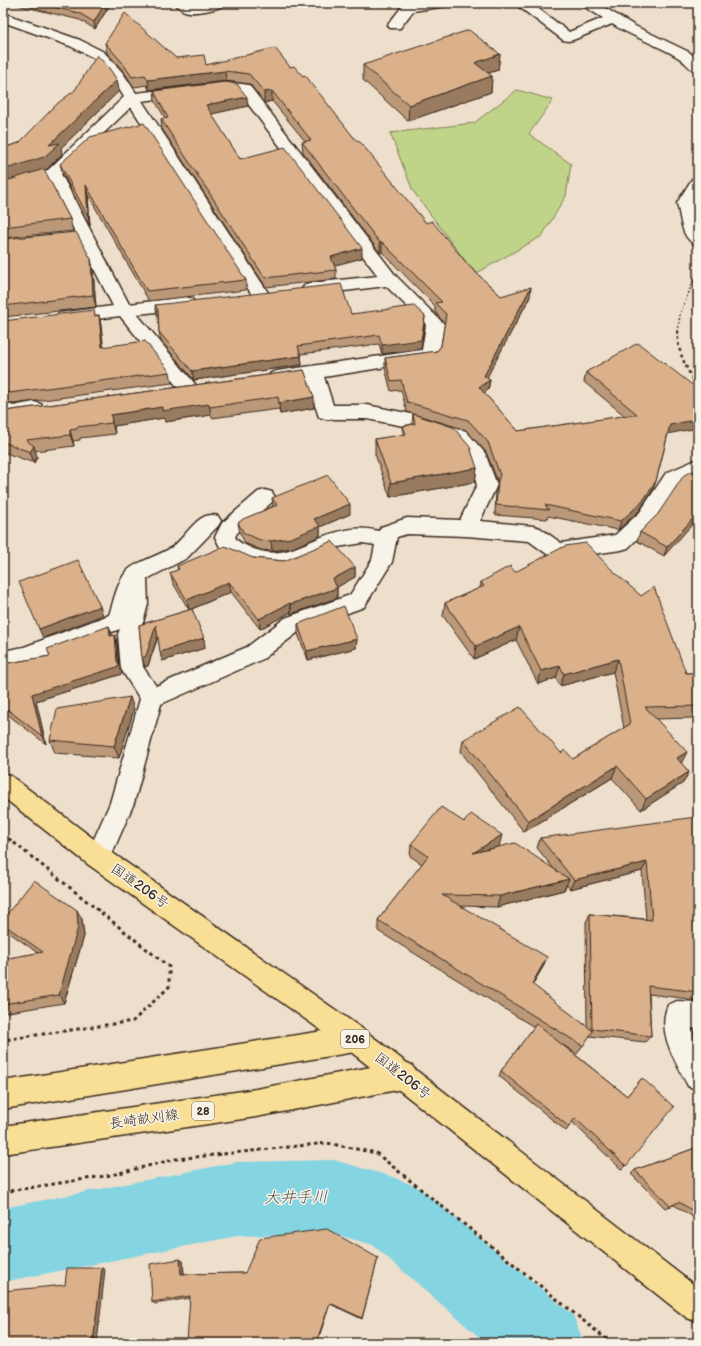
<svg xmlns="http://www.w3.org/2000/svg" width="701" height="1346" font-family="'Balsamiq Sans','Klee One',sans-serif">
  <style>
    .green { fill: #c0d489; stroke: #7e7f54 }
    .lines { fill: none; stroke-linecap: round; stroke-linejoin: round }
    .river { fill: #85d4e2; fill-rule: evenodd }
    .minor-casing { stroke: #3b2a1e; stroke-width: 3 }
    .primary-casing { stroke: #3b2a1e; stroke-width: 3 }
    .trunk-casing { stroke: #3b2a1e; stroke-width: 3 }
    .path-far2 { stroke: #3b2a1e; stroke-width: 1.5; stroke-dasharray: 2 2; stroke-linecap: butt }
    .path-far1 { stroke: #3b2a1e; stroke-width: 2.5; stroke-dasharray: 3 3; stroke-linecap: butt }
    .path { stroke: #3b2a1e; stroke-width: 3; stroke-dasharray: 3.5 3.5; stroke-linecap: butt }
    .minor { fill: #f7f3e8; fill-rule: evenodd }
    .primary { fill: #f9df96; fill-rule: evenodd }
    .trunk { fill: #f9df96; fill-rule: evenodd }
    .wall { fill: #bb9878; stroke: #3b2a1e; fill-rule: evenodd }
    .shaded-wall { fill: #997c61; stroke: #3b2a1e }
    .building { fill: #dab18b; stroke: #3b2a1e }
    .labels { text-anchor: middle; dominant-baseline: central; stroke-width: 3; stroke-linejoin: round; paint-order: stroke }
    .shield { fill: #f7f3e8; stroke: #73665b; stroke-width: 1 }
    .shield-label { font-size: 11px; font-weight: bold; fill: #3b2a1e }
    .near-street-label { font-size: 14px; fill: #3b2a1e; stroke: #f7f3e8 }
    .near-water-label { font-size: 16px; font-style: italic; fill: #4e544f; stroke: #f7f3e8 }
  </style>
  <rect width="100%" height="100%" fill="#eedfcc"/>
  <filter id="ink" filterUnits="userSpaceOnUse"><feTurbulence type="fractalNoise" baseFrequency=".025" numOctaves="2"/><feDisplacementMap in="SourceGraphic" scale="8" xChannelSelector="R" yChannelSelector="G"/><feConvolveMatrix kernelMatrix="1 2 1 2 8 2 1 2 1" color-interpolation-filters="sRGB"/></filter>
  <g filter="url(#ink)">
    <path class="green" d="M517 90 553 100 529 134 571 164 566 196 542 236 475 274 413 191 390 133 474 123Z"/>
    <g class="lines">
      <path class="river" d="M334 1160 393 1177 419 1188 573 1315 584 1343H486L373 1245 334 1234 237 1236 3 1282V1208L237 1162Z"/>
      <g class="minor-casing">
        <path id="minor" d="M175 3H226C221 10 193 14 185 11 181 10 178 6 175 3Z
          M409 3H449L447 6 413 11 400 28H390L388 25 390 22 404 4Z
          M514 3H531L569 32 603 18 583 6 581 3H597L635 26 689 52 698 60V72C689 70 686 62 679 58 658 45 633 37 612 24L573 40 568 41 563 40Z
          M3 13 80 40 104 52 123 73 136 93 226 82 249 85 396 276 444 324 439 355 436 359 324 377 333 405H367L416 415 466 431 485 453 497 485 480 521 533 526 540 528 561 543 615 535 640 512 666 473 698 459V474L680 483 654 522 628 548 621 550 558 559 551 557 529 541 466 536 407 534 397 537 392 562 364 607 301 630 263 659 161 704 134 803 107 865 98 868 89 865 86 857 110 803 140 699 121 669 118 634 120 629 26 665 3 669V651L24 647 109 615C114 601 117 581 128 570 138 561 161 555 172 547 187 537 198 509 218 516L221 521 218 526 187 558 147 579 148 604 140 634 143 667 156 686 247 647 285 618 350 595 372 560 375 545 363 543 338 547 285 569 255 567 248 565 223 553 215 537 222 523 258 492 265 490 272 492 275 497 272 502 237 533 235 537C238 543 244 544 249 547 282 563 303 541 334 533 350 528 362 527 379 531L381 527 407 518 460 520 477 485 469 461 452 441 414 428 367 419H326L319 417 306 379 277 383 271 381 268 377 271 373 277 371 422 350 426 325 386 286 311 295 305 293 302 289 305 285 311 283 378 276 239 92 226 90 142 101 269 294 266 298 260 300 254 298 131 107 61 174 129 304 186 297 192 299 195 303 192 307 186 309 137 314 195 384 198 389 195 394 189 395 183 394 120 316 65 323 59 321 56 317 59 313 113 306 48 179 3 193V183L48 170 124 97 112 78 94 58 70 46 3 22Z
          M698 177V195L693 203 698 223V245C681 241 681 218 677 203L692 179Z
          M3 401 13 406 34 402 41 404 43 409 41 414 9 420 3 418Z
          M677 1001 698 1002V1028H692L694 1041 698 1049V1090L688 1086C676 1062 656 1032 668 1005Z"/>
      </g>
      <g class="primary-casing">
        <path id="primary" d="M355 1026 364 1030 368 1039 364 1048 355 1052 3 1109V1081Z
          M402 1061 412 1065 416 1075 412 1085 402 1089 256 1117 3 1154V1126L256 1089Z"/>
      </g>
      <g class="trunk-casing">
        <path id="trunk" d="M3 773 11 776 107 849 364 1030 698 1288V1322L687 1318 346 1048 89 865 3 797Z"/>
      </g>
      <path class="path-far2" d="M678 332 680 314 698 270 696 260"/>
      <path class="path-far1" d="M678 331C676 351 688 371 698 388"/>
      <path class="path" d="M3 834 169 967V987L133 1021 3 1040
        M3 1192 111 1175 176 1159 327 1143 376 1153 611 1343"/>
      <use href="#minor" class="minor"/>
      <use href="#primary" class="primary"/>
      <use href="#trunk" class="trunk"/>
    </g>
    <path class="wall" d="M9 3H111L95 29 80 20Z
      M105 43 176 58 206 65 290 67 355 139 426 223 469 266 501 296 530 297 486 378 490 380 488 390 484 393 518 431 625 416 584 382 586 372 668 434 656 481 652 491 639 511 618 530 548 516 547 519 495 515 496 490 498 482 486 452 466 430 407 412 401 390 391 391 385 368V358L437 351 441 346 445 324 435 312V306L382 252 380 253 303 152 302 142 305 141 272 101 264 103 250 84 226 81 149 90 147 85 134 87 124 72 107 53Z
      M500 54 498 70 488 73 492 76 491 92 408 121 363 80V65Z
      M117 80 119 91 61 148 62 154 47 169 44 170 70 219 73 231 3 238V148L19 143Z
      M154 91 248 106 211 114 240 159 362 258 334 265 336 270V279L266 287 162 129 161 119 165 118 155 101Z
      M60 164 246 280V290L149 301 88 195 90 226 63 174Z
      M3 239 91 259 93 270 96 307 3 317Z
      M155 305 351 314 425 316 424 326 421 349 382 354 379 344 301 354 302 365 194 380 161 341 159 332 158 317 157 314Z
      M99 315 101 326 103 346 170 372 172 383 13 404 3 400V321Z
      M304 370 314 408 280 414 279 409 212 418 211 415 165 422 164 418 114 426 115 434 80 438V440L73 441 74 446 35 451 37 457 34 463 3 452V410L5 411Z
      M413 414 477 468 475 482 390 497 375 454V439L403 435V426L412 424Z
      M698 469 664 556 637 541 640 532 658 514Z
      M272 498 350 514 320 527V536L292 548 272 551 261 550 245 543 240 533 238 523 273 506Z
      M253 558 284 561 355 567V577L337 587V598L291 614V612L260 629 231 592 192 609 205 648 162 661 158 637 148 666 145 667 142 658 139 625 189 610 173 583 170 573 178 570 177 566Z
      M515 572 686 673H698V711H696L692 718 656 719 681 763 689 772 683 783 641 810 612 778 524 832 461 752 463 740 561 753 573 759 624 728 613 672 560 686 556 678 538 684 516 640 474 659 443 616 445 603 480 588 481 582Z
      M298 624 357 639 356 648 308 660 298 634Z
      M109 626 112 635 117 643 119 665 122 674 36 701 46 744 3 711V664L50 656Z
      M134 709 119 758 55 753 50 740Z
      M698 822V1000L649 994 651 1036 645 1042 589 1036 577 1054 563 1045 627 1096 642 1078 626 1166 622 1170 572 1122 566 1131 499 1076 501 1071 534 1027 378 931V920L422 864 410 856 411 844 499 847 554 869 537 848 540 838ZM642 871 646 919 590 914 586 922 587 1027 532 985 543 967 461 906 497 907 564 890 567 885 570 889Z
      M3 919H82L84 936 64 1003 3 1013V959L38 953 7 931 3 926Z
      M698 1147V1220L674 1205 665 1208 631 1174 635 1170Z
      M378 1258 362 1319 330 1304 190 1298 155 1304 152 1302 183 1261 184 1274 245 1273Z"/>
    <path class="shaded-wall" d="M105 3H111L95 29 94 22Z
      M500 54 498 70 473 78 475 63Z
      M225 71 226 81 149 90 148 80Z
      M492 76 491 92 408 121 409 105Z
      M117 80 119 91 61 148 62 154 47 169 3 183V170L49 145Z
      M272 91V101L264 103V92Z
      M247 97 248 106 207 115 206 105Z
      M86 185 88 195 90 226 88 216Z
      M382 242V252L380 253V243Z
      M362 248V258L332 266 331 257Z
      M91 259 93 270 96 307 93 295Z
      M531 287 530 297 483 385 490 380 488 390 478 397 479 387 484 376Z
      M99 315 101 326 105 358 102 347Z
      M425 316 424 326 421 349 382 354V345Z
      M301 356 302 365 194 380 192 371Z
      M314 397V408L280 414 279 403Z
      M209 404 211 415 165 422 164 418 114 426 115 434 112 423 111 415 162 407Z
      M698 419V428L667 434 670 425Z
      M70 430 73 441 74 446 70 435Z
      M34 446 37 457 34 463 30 452Z
      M477 468 475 482 390 497 391 483Z
      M656 481 652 491 639 511 618 530 621 521Z
      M350 504V514L320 527V536L292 548 272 551 271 541 314 519Z
      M698 513V518L664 556 667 547Z
      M355 567V577L334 589 333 579Z
      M229 582 231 592 189 610 187 600Z
      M337 588V598L291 614V604Z
      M290 603 291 612 260 629 259 619Z
      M100 606 103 615 43 638 39 629Z
      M156 625 158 635 148 666 145 667 142 658Z
      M109 626 112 634 113 644 110 636Z
      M519 627 516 640 474 659 476 646Z
      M115 635 117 643 119 666H120L122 674 36 701 46 744 42 736 32 694 117 661Z
      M204 638 205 648 162 661 160 652Z
      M357 639 356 648 308 660 307 651Z
      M618 659 613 672 560 686 564 674Z
      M560 666 556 678 538 684 541 671Z
      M130 697 134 709 119 758 114 746Z
      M687 752 681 764 677 758Z
      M617 766 612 778 524 832 528 821Z
      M689 772 683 783 641 810 646 799Z
      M502 835 499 847 473 853Z
      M647 862 642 871 570 889 574 880Z
      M569 879 564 890 497 907 500 896Z
      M77 910 82 919 84 936 64 1003 59 995Z
      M547 957 543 967 527 994 532 984Z
      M180 1259 183 1261 184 1276 181 1274Z
      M102 1268 105 1270 97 1343H93Z
      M330 1303V1304L317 1343H316Z"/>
    <path class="building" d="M36 3H105L94 22 79 13Z
      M125 13 176 58 204 55 206 65 275 48 290 67 294 66 303 76 305 75 355 139 361 143 426 223 432 221 469 266 501 296 531 287 484 376 490 380 479 387 518 431 637 414 586 372 638 343 695 387 698 392V419L670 425 656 481 642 502 621 521 545 505 549 510 496 505 498 480 500 475 488 442 468 420 407 402 401 380 391 381 385 358 437 351 441 346 446 314 435 303 442 302 382 242 380 243 302 142 311 140 272 91 264 92 249 74 225 71 148 80 145 75 132 77 122 62 105 43Z
      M469 30 500 54 475 63 492 76 409 105 363 65Z
      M97 55 109 68 117 80 49 145 60 143 44 157 3 170V148L19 143 58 103 75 90Z
      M225 82 237 84 247 97 206 105 240 159 285 147 362 248 331 257 336 270 265 278 161 119 168 118 154 91Z
      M144 123 246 280 147 291 86 185 88 216 60 164 90 137Z
      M44 169 70 219 3 227V182Z
      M76 232 91 259 93 295 3 306V239Z
      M341 284 351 314 414 306 425 316 421 340 382 345 379 335 298 346 301 356 192 371 159 332 158 310 155 305Z
      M94 310 95 316 99 315 102 347 145 341 170 372 9 393 3 390V321Z
      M304 370 314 397 279 403 278 397 210 407 209 404 162 411V407L111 415 112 423 77 427V429L70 430V435L26 440 34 446 30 452 3 442V410L5 411Z
      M413 414 453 427 470 447 477 468 391 483 375 439 406 434 403 426 415 424Z
      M698 469V513L667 547 640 532 658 514 684 475Z
      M328 475 350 504 314 519 320 526 291 538 271 541 260 540 244 533 238 523 243 519 277 505 272 498Z
      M332 541 355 567 333 579 337 588 291 604 290 603 259 619 229 582 187 600 170 573 179 569 177 566 225 546 253 558 284 561Z
      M586 543 611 569 641 596 654 587 686 673H698V699H697L698 706 645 707 687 752 677 758 689 772 646 799 617 766 528 821 463 740 520 707 561 753 565 750 573 759 630 724 618 659 564 674 560 666 541 671 519 627 476 646 445 603 484 586 481 582 510 566 515 572 565 546Z
      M78 560 100 606 39 629 19 582Z
      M344 606 357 639 307 651 298 624Z
      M192 609 204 638 160 652 156 625 146 656 142 658 139 625Z
      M109 626 110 636 115 635 117 661 120 666 32 694 42 736 3 706V664L50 656 47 649Z
      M130 697 114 746 50 740 57 709Z
      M441 807 464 822 471 814 502 835 473 853 515 843 569 879 500 896 442 895 547 957 532 984 593 1031 583 1046 378 920 428 856 411 844Z
      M696 817 697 822H698V992L648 986 651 1036 592 1029 590 914 652 920 647 862 574 880 540 838Z
      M34 880 77 910 78 927 59 995 3 1004V959L43 952 3 924V919Z
      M536 1024 627 1096 642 1078 674 1107 626 1166 575 1118 569 1127 501 1071Z
      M698 1147V1214L679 1202 670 1206 635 1170Z
      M327 1229 378 1258 362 1318 330 1303 316 1343H187L190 1296 152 1302 150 1264 180 1259 181 1274 245 1273 260 1238Z
      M67 1268H102L93 1343H3V1291L65 1285Z
      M387 1339 393 1343H373Z"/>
  </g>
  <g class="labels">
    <g class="shield">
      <rect x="341" y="1030" width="28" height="18" rx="3"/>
      <rect x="192" y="1102" width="22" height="18" rx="3"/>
    </g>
    <g class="shield-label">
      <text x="355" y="1039">206</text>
      <text x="203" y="1111">28</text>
    </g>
    <g class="near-street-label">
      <text transform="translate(140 886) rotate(35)">国道206号</text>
      <text transform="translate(403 1076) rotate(38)">国道206号</text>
      <text transform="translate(144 1119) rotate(-8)">長崎畝刈線</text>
    </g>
    <g class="near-water-label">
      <text transform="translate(296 1198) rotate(-1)">大井手川</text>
    </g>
  </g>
  <rect width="701" height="1346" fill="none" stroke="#f7f3e8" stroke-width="16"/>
  <rect x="8" y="8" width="685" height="1330" fill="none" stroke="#3b2a1e" stroke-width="1.5" filter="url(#ink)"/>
</svg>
